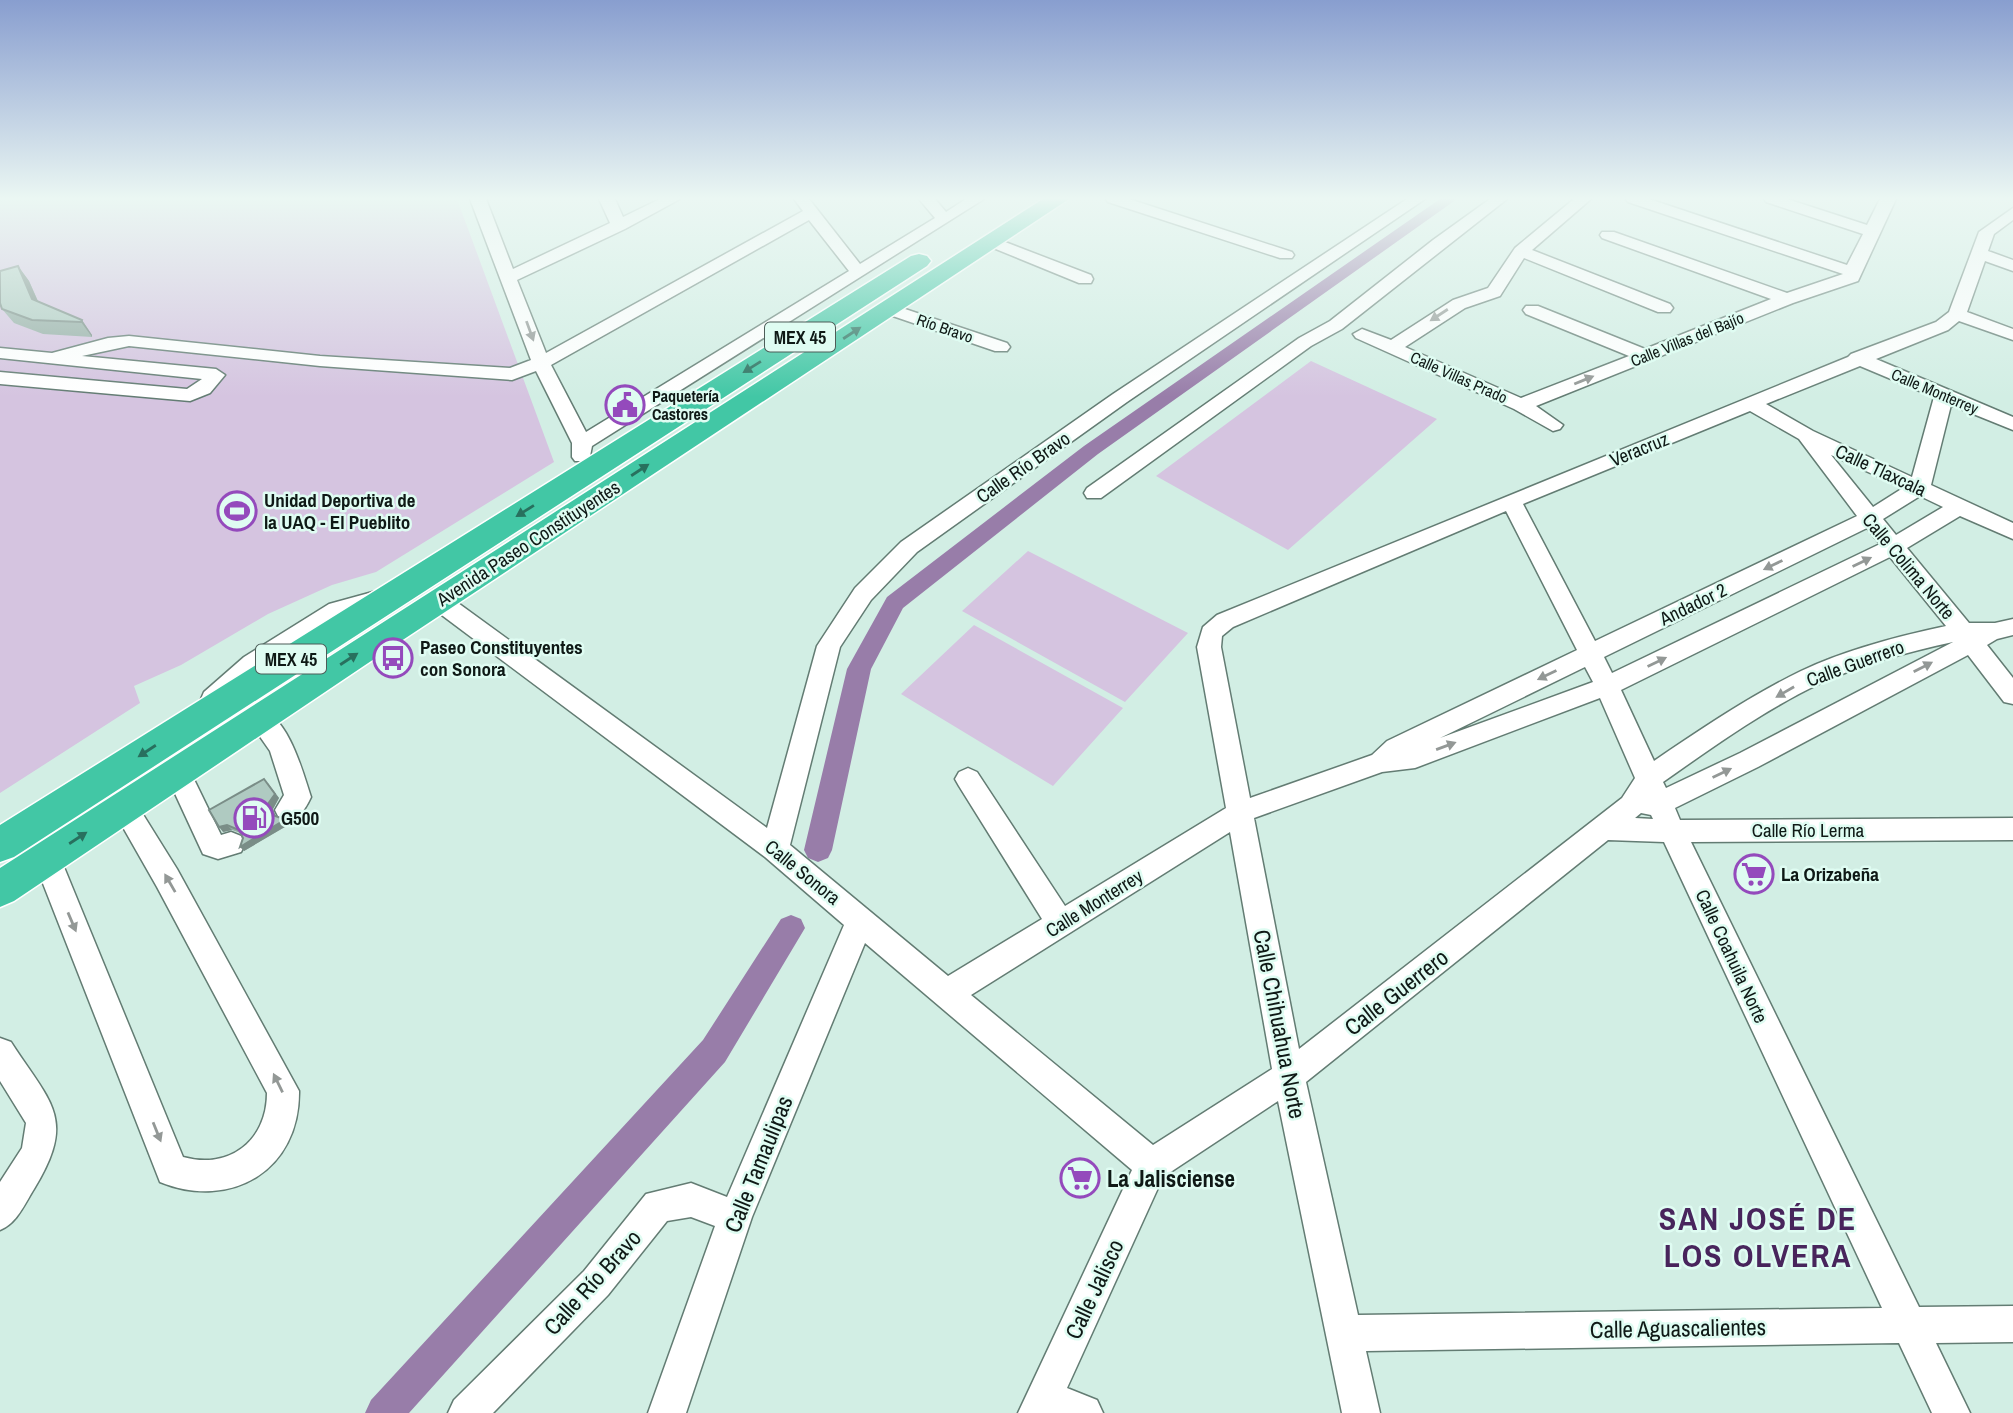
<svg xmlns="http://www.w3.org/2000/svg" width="2013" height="1413" font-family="'Archivo Narrow',sans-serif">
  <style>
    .green { fill: #d5c4e0 }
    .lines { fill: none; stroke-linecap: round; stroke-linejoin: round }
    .canal { fill: #987da9; fill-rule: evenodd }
    .minor-casing { stroke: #637c73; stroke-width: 3 }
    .highway-casing { stroke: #fff; stroke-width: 3 }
    .minor { fill: #fff; fill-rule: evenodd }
    .highway { fill: #42c7a5; fill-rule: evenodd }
    .wall { fill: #96aea6 }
    .shaded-wall { fill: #7a8d87 }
    .building { fill: #afcac1; stroke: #7a8d87; stroke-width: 2 }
    .oneway { fill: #939896 }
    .oneway2 { fill: #28705e }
    .labels { text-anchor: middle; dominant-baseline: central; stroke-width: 5; stroke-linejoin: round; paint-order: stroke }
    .far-street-label { font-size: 16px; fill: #0f1916; stroke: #dffcf2 }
    .far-poi-label { font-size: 16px; font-weight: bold; fill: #0f1916; stroke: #dffcf2; text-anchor: start }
    .shield { fill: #dffcf2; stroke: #4d5d58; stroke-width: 2 }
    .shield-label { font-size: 18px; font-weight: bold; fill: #0f1916 }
    .street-label { font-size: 19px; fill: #0f1916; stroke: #dffcf2 }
    .poi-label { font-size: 19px; font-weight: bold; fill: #0f1916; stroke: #dffcf2; text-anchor: start }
    .near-street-label { font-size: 23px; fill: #0f1916; stroke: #dffcf2 }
    .near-poi-label { font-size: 23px; font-weight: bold; fill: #0f1916; stroke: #dffcf2; text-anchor: start }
    .near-district-label { font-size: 32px; font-weight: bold; letter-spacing: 2px; fill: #48255c; stroke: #dffcf2 }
  </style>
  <rect width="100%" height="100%" fill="#d2eee4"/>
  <path class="green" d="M0 199H457L554 462 376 572 332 585 268 614 181 665 134 686 140 703 0 793Z
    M1311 361 1437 419 1288 550 1156 476Z
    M1028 551 1188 633 1125 702 962 611Z
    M974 625 1123 708 1053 786 901 694Z"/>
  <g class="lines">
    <path class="canal" d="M1440 199H1457L1098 454 903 608 871 669 832 850 828 858 818 862 808 858 804 850 847 669 887 597 1084 446Z
      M791 915 801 919 805 928 725 1062 409 1413H365L371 1400 703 1040 781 919Z"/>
    <g class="minor-casing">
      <path id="minor" d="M470 199H486L513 269 610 223 599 199H615L623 217 660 199H680L625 229 517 280 546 353 803 211 794 199H809L860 264 935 218 919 199H935L946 212 966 199H984L592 446 589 461H575L572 457V443L536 371 512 380 320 366 129 346 82 356 216 369 225 375 210 393 190 401 0 384V372L187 389 202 379 0 358V348L52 353 108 338 129 336 320 356 510 368 531 360ZM809 220 849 271 586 432 551 365Z
        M1106 199H1129L1292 252 1294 255 1292 258H1280L1108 202Z
        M1407 199H1425L1127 402 917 552 871 600 840 647 790 845 948 976 1042 919 959 786 955 779 959 772 968 768 977 772 1065 906 1226 808 1197 647 1203 627 1217 615 1848 357 1851 354 1936 322 1949 312 1979 232 2013 208V220L1994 234 1988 251 2013 260V271L1985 261 1967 312 2013 329V340L1959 321 1948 330 1876 359 2013 417V430L1951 405 1931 485 2013 523V539L1960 516 1907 548 1969 623H1995L2013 619V635L1997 639 1987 645 2013 678V704L2004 702 1968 655 1758 767 1675 808 1680 820 2013 818V840L1691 842 1919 1307 2013 1306V1342L1936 1343 1970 1413H1932L1899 1343 1366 1351 1380 1413H1342L1278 1101 1163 1177 1067 1388 1097 1400 1103 1413H1018L1132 1170 865 943 752 1217 686 1413H648L715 1226 691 1217 667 1221 608 1295 493 1413H448L454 1400 584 1271 646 1194 691 1183 727 1197 844 925 765 857 431 607 428 601 431 595 439 593 447 595 767 828 817 646 855 588 901 542 1113 394ZM1860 366 1934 397 1912 477 1813 431 1766 404ZM1750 411 1799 439 1857 516 1595 641 1523 504ZM1831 455 1903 488 1873 507ZM1920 496 1943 507 1896 535 1883 519ZM1506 511 1577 650 1387 741 1372 755 1250 798 1221 647 1222 636 1233 627ZM1867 528 1880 544 1612 673 1604 657ZM1890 557 1946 626C1899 636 1845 650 1801 671 1750 696 1701 729 1654 761L1621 690ZM1953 642 1740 753 1666 788 1663 782C1713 747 1764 710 1819 684 1861 664 1908 652 1953 642ZM1585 667 1593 682 1440 738ZM1600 698 1635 778 1622 798 1299 1049 1254 818 1382 772 1415 768ZM1641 813 1651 815 1653 819 1635 818ZM1230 832 1272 1069 1153 1145 971 995ZM1608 840 1664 842 1882 1308 1358 1315 1306 1082Z
        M1490 199H1507L1342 329 1311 346 1101 498H1087L1084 493 1087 488 1299 338 1330 321 1433 240Z
        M1574 199H1591L1532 250 1670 304 1673 308 1670 312H1658L1524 258 1500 296 1465 308 1405 347 1521 398 1629 356 1526 314 1523 310 1526 306H1538L1645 349 1771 299 1602 238 1600 235 1602 232H1614L1787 293 1843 274 1628 202 1626 199H1649L1847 265 1863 234 1766 202 1764 199H1787L1867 225 1880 199H1896L1858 281 1793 303 1536 406 1563 425 1560 429 1553 431 1514 409 1356 338 1353 334 1362 329 1391 340 1453 300 1488 288 1515 248Z
        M992 237 1091 275 1093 279 1091 283H1079L986 245 984 242 986 239Z
        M890 304 1007 343 1010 347 1007 351H995L884 313 881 309Z
        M380 590 388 592 391 598 388 604 345 616 260 669 222 706 213 708 204 706 201 699 204 692 244 657 329 604Z
        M259 708C289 718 302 770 311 797 304 812 296 824 279 818L275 810 284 795 270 751 247 718 250 711Z
        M178 762 187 765 221 835 231 832 241 836 245 844 241 852 218 859 203 854 165 772 169 765Z
        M125 797 134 800 177 869 299 1091C300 1170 231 1211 160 1182L33 858 37 850 47 846 57 850 183 1157C229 1170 267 1141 267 1093L157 887 112 808 116 800Z
        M0 1038 11 1042C51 1104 77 1118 34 1189 24 1205 17 1223 0 1230V1182L22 1148 26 1123 0 1081Z"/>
    </g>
    <g class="highway-casing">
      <path id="highway" d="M1043 199H1069L383 653 14 901 0 907V868Z
        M919 254 927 256 931 261 927 266 14 857 0 862V825L911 256Z"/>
    </g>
    <use href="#minor" class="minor"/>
    <use href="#highway" class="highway"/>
  </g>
  <path class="wall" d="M18 266 29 281 38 301 82 320 92 335V337L43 334 14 323 2 309Z
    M268 783 279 798 273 809 275 816 295 821 244 851 243 838 240 833 232 830 223 832Z"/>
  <path class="shaded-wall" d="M18 266 29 281 43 313 32 299Z
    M82 320 92 335V337L81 322Z
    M264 779 279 798 273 809 277 819 272 815 268 804Z
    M291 816 295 821 244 851 240 847Z
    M227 825 232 830 223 832 219 827Z"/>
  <path class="building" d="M18 266 32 299 82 320 81 322 32 320 2 309 0 303V271Z
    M264 779 275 794 268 804 272 815 281 818 291 816 240 847 243 838 239 830 227 825 219 827 209 810Z"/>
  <defs><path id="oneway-solid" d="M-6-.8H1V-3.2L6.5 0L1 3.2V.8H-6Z" transform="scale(1.75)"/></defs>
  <g class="oneway">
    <use href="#oneway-solid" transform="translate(1439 315) rotate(147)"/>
    <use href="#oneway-solid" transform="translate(530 331) rotate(70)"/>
    <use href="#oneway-solid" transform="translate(1584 380) rotate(-22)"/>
    <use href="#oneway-solid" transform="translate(1862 562) rotate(-26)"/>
    <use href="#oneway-solid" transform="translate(1773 565) rotate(154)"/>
    <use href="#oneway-solid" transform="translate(1657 662) rotate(-26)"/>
    <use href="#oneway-solid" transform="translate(1923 667) rotate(-27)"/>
    <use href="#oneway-solid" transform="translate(1547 675) rotate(154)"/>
    <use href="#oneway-solid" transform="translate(1785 692) rotate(150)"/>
    <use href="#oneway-solid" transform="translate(1446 746) rotate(-20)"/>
    <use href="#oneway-solid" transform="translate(1722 773) rotate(-26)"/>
    <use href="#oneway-solid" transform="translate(170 883) rotate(-120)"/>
    <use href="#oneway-solid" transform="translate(72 922) rotate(67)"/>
    <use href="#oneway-solid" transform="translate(278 1083) rotate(-116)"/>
    <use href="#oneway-solid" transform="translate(157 1132) rotate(68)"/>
  </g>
  <g class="oneway2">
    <use href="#oneway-solid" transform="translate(852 333) rotate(-33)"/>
    <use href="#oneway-solid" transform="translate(752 367) rotate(148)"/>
    <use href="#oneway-solid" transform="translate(640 470) rotate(-33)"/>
    <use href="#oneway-solid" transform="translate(525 511) rotate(148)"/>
    <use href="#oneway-solid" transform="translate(349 659) rotate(-33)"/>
    <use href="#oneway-solid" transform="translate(147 751) rotate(147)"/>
    <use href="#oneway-solid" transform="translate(78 838) rotate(-33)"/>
  </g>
  <linearGradient id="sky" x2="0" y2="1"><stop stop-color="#889ecf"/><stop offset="0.5" stop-color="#ebf7f3"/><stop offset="1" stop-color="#ebf7f3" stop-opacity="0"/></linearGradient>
  <rect width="2013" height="397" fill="url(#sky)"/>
  <defs>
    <g id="civic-ring" transform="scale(2.0125)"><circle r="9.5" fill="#dffcf2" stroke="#944abc" stroke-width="1.5"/><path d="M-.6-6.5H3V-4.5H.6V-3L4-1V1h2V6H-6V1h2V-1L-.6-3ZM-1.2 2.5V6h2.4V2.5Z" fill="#944abc"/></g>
    <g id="stadium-ring" transform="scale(2.0125)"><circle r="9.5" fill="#dffcf2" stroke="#944abc" stroke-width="1.5"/><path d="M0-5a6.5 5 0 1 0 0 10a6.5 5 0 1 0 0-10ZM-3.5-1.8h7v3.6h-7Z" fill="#944abc"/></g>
    <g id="bus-ring" transform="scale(2.0125)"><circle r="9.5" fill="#dffcf2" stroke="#944abc" stroke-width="1.5"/><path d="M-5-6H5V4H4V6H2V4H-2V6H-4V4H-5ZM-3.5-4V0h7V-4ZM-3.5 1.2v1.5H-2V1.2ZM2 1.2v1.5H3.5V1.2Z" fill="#944abc"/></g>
    <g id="fuel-ring" transform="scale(2.0125)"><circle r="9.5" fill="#dffcf2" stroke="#944abc" stroke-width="1.5"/><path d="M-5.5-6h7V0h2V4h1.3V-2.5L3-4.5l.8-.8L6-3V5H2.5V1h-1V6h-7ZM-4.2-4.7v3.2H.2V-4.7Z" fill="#944abc"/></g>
    <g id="supermarket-ring" transform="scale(2.0125)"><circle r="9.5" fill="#dffcf2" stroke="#944abc" stroke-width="1.5"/><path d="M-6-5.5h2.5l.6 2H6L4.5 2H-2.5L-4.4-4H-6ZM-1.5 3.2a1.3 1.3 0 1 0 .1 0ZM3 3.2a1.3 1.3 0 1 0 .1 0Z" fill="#944abc"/></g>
  </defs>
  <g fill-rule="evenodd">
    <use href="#civic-ring" x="625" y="405"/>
    <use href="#stadium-ring" x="237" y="511"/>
    <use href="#bus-ring" x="393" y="658"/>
    <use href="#fuel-ring" x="254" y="818"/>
    <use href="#supermarket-ring" x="1754" y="874"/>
    <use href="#supermarket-ring" x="1080" y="1178"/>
  </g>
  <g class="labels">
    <g class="far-street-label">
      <text transform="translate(945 328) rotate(19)">Río Bravo</text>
      <text transform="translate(1687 339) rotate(-22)">Calle Villas del Bajío</text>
      <text transform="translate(1459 377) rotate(24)">Calle Villas Prado</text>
      <text transform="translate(1935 391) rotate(23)">Calle Monterrey</text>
    </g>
    <g class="far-poi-label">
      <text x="652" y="396">Paquetería<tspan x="652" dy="18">Castores</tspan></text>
    </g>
    <g class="shield">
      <rect x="765" y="322.5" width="70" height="29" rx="5"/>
      <rect x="256" y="644.5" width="70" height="29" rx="5"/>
    </g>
    <g class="shield-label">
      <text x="800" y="337">MEX 45</text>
      <text x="291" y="659">MEX 45</text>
    </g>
    <g class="street-label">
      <text transform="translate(1639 449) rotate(-22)">Veracruz</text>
      <text transform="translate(1023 467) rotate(-35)">Calle Río Bravo</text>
      <text transform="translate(1881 470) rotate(25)">Calle Tlaxcala</text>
      <text transform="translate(528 543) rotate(-33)">Avenida Paseo Constituyentes</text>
      <text transform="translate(1909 566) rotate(50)">Calle Colima Norte</text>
      <text transform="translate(1693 604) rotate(-26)">Andador 2</text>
      <text transform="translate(1855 663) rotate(-20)">Calle Guerrero</text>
      <text x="1808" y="830">Calle Río Lerma</text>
      <text transform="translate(803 872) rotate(39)">Calle Sonora</text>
      <text transform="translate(1094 903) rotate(-32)">Calle Monterrey</text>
      <text transform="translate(1732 956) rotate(65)">Calle Coahuila Norte</text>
    </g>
    <g class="poi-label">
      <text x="264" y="500">Unidad Deportiva de<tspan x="264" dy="22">la UAQ - El Pueblito</tspan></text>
      <text x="420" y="647">Paseo Constituyentes<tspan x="420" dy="22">con Sonora</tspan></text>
      <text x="281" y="818">G500</text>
      <text x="1781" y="874">La Orizabeña</text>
    </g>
    <g class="near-street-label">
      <text transform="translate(1396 992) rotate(-38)">Calle Guerrero</text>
      <text transform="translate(1280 1024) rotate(79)">Calle Chihuahua Norte</text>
      <text transform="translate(758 1164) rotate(-68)">Calle Tamaulipas</text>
      <text transform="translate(592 1282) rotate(-48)">Calle Río Bravo</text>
      <text transform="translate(1094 1289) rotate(-65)">Calle Jalisco</text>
      <text transform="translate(1678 1328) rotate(-1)">Calle Aguascalientes</text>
    </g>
    <g class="near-poi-label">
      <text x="1107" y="1178">La Jalisciense</text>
    </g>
    <g class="near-district-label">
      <text x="1758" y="1218">SAN JOSÉ DE<tspan x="1758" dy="37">LOS OLVERA</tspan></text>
    </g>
  </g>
</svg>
